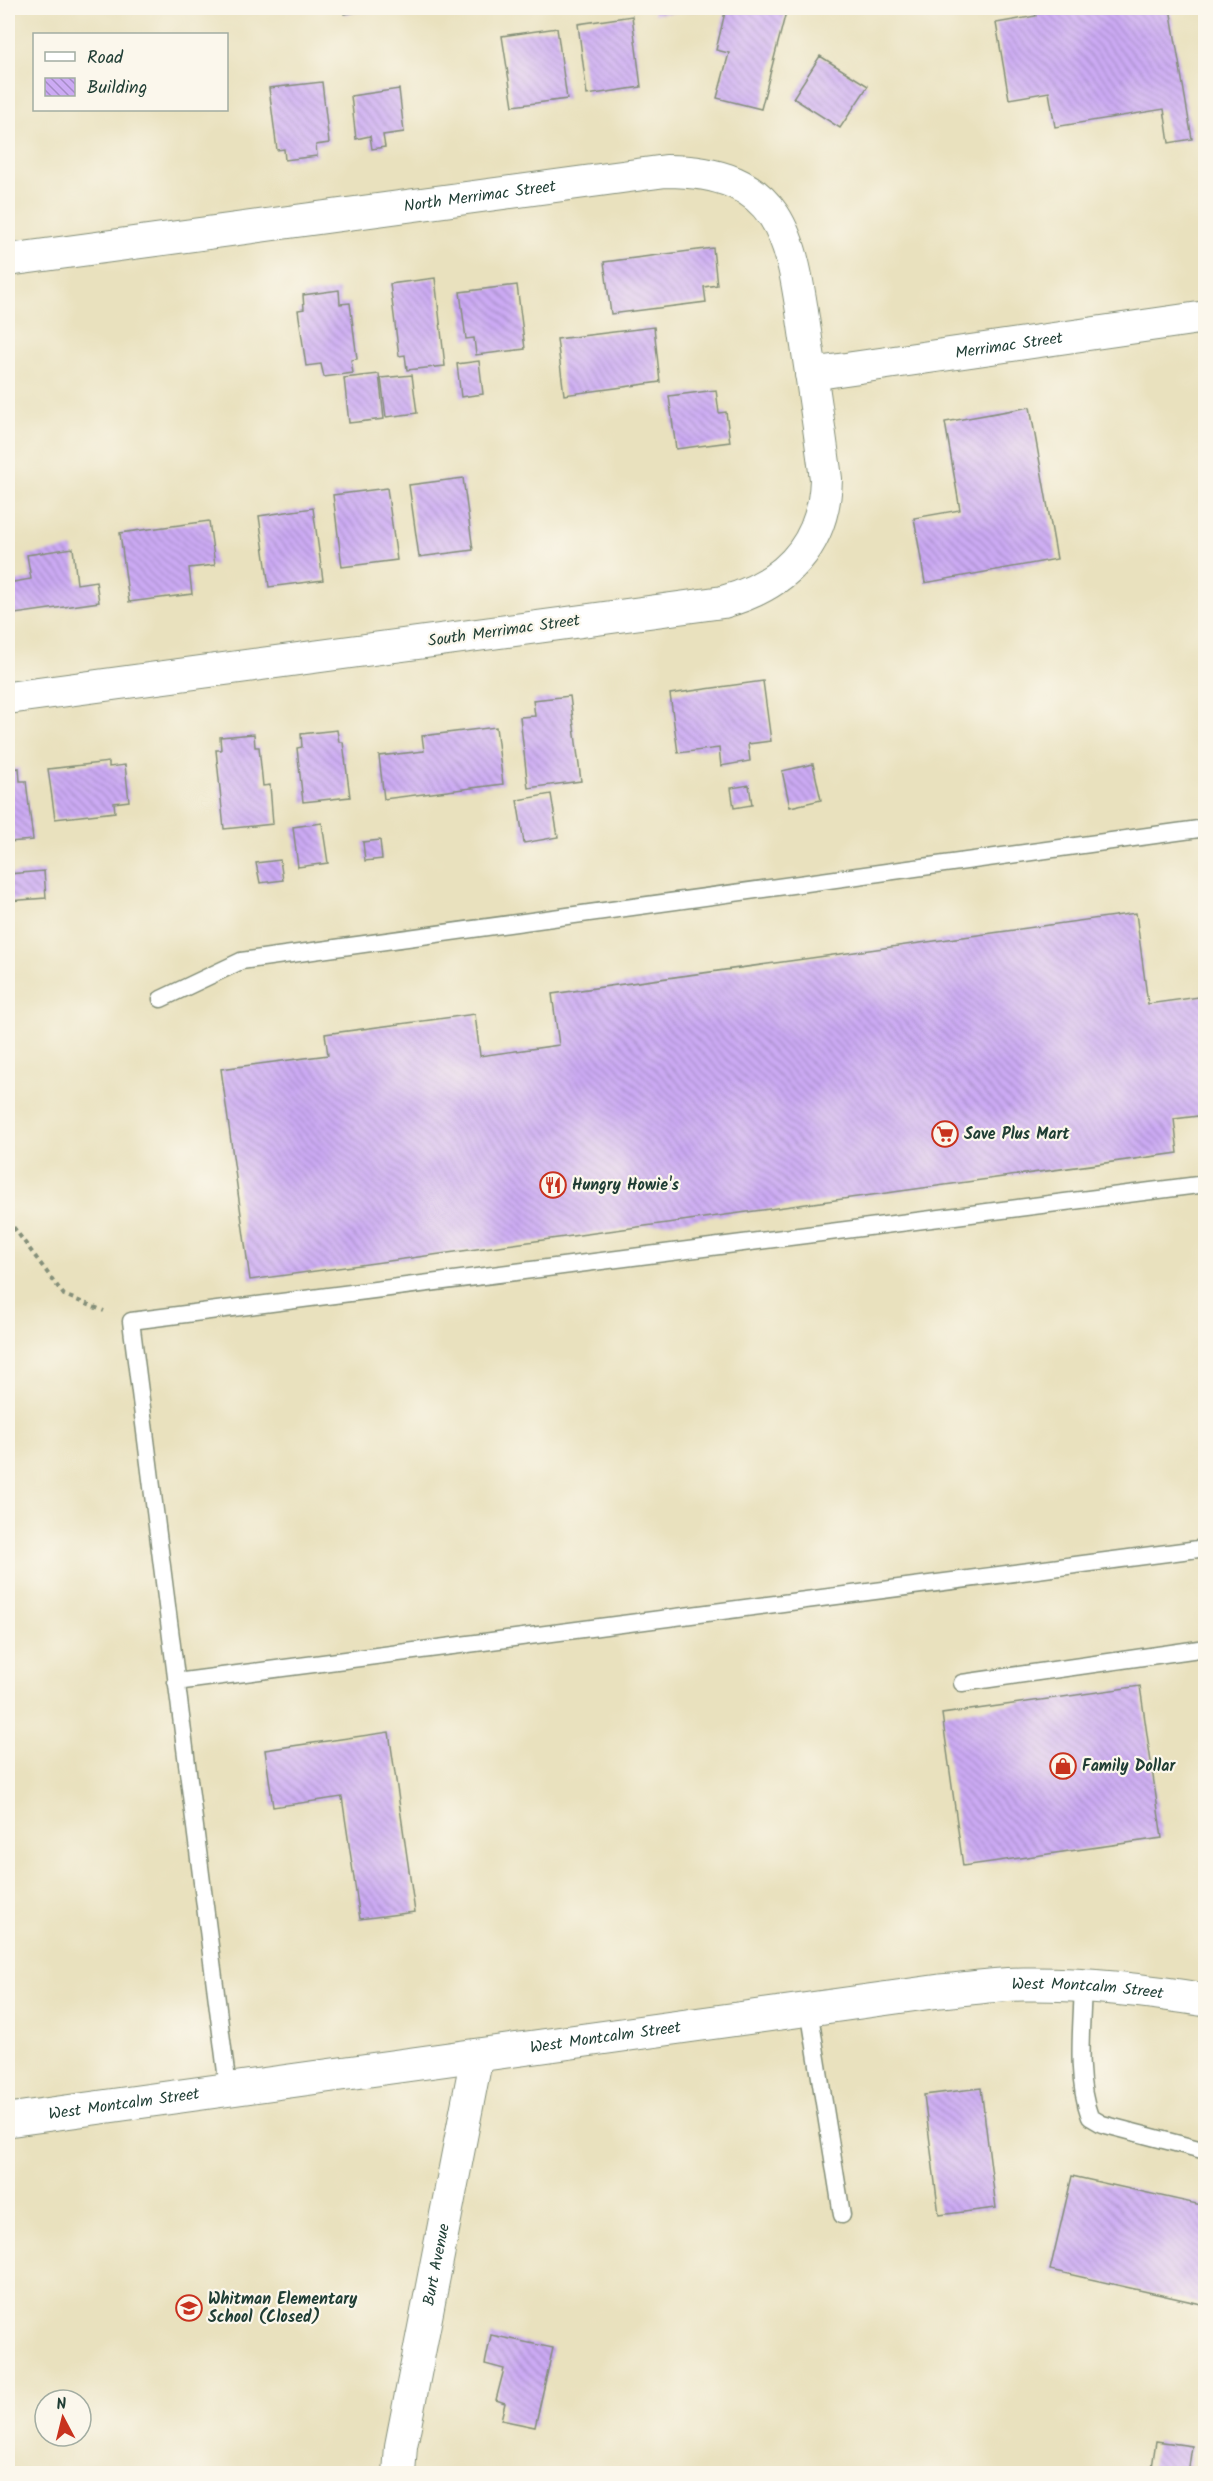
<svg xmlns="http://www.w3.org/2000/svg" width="1213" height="2481" font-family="Kalam,sans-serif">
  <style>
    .building { fill: url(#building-back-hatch) }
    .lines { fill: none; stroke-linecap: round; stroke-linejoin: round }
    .service-casing { stroke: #848f79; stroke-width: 19 }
    .minor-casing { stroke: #848f79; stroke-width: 34 }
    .secondary-casing { stroke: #848f79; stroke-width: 35 }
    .path { stroke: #848f79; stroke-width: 4; stroke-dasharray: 4.5 4.5; stroke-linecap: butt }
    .service { stroke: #fff; stroke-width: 16 }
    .minor { stroke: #fff; stroke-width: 32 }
    .secondary { stroke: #fff; stroke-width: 33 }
    .labels { text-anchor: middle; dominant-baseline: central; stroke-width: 4.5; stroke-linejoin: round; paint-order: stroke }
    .street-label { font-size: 16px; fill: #1f3d34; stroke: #fbf7ec }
    .poi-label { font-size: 16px; font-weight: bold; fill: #1f3d34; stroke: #fbf7ec; text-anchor: start }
  </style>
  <defs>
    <pattern id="building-back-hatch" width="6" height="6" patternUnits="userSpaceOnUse" patternTransform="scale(1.5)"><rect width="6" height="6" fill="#ccaaf4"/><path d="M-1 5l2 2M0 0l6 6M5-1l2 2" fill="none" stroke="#a58cc6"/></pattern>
  </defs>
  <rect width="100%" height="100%" fill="#fbf7ec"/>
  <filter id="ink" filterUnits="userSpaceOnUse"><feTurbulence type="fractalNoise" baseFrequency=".0167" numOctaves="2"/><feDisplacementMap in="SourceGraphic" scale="12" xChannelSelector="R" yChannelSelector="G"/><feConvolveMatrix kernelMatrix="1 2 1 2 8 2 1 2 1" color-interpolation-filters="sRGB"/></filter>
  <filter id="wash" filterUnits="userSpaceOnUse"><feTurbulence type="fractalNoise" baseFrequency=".008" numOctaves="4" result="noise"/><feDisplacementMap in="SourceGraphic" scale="24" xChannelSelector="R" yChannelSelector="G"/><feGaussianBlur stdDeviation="1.35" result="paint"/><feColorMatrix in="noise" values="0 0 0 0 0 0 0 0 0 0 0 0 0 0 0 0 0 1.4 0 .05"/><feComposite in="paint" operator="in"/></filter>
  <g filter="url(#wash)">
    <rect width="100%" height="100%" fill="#e9e1be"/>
    <g id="blocks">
      <path class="building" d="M343 8H363V11L344 14Z
        M654 8H706V10L654 14Z
        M726 8H787L761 109 717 98 729 53 716 50Z
        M1034 8H1170L1192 139 1169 143 1164 109 1055 127 1049 92 1009 99 996 23 1036 16Z
        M632 16 641 87 587 95 578 24Z
        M557 28 567 99 513 106 502 36Z
        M820 56 868 86 840 128 793 98Z
        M322 82 329 143 316 145 317 156 285 160 284 149 277 150 269 88Z
        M399 89 404 132 383 135 385 147 372 149 370 136 356 139 351 96Z
        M713 248 717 285 704 287 706 302 611 314 604 262Z
        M435 278 445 366 407 370 405 355 399 356 390 284Z
        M517 285 525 349 476 355 474 338 466 339 460 292Z
        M339 290 340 304 350 303 357 359 351 360 353 373 324 377 321 364 306 366 298 310 304 309 303 295Z
        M654 327 660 382 564 395 557 339Z
        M479 361 483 394 461 397 457 364Z
        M379 374 384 419 349 423 344 378Z
        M412 375 417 413 386 417 381 378Z
        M716 390 719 413 726 412 730 442 676 449 669 396Z
        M1030 407 1057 559 925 583 914 518 960 510 945 422Z
        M463 478 473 550 419 557 409 485Z
        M387 488 397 560 342 567 333 495Z
        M313 508 323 580 269 587 259 516Z
        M209 521 215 565 189 568 192 594 129 602 120 533Z
        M73 548 77 584 96 581 99 602 8 615V583L31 579 27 555Z
        M763 681 771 741 748 744 750 761 721 766 719 748 678 753 670 694Z
        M570 696 581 781 528 788 520 717 535 716 533 700Z
        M496 727 503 784 384 799 379 756 424 751 422 736Z
        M337 730 339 742H343L350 797 303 802 297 748 302 747 301 734Z
        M254 734 255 747H259L263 786 270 785 273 824 224 829 216 750H221L220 737Z
        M109 762V767L125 765 129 801 114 803 115 812 55 819 48 769Z
        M813 764 821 800 790 807 782 771Z
        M19 768 20 781H26L33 840 8 842V770Z
        M749 785 752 805 734 808 731 788Z
        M551 794 558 837 524 843 517 800Z
        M322 823 328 863 298 867 293 827Z
        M380 840 382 859 365 861 363 842Z
        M280 860 283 880 260 883 256 863Z
        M44 871 46 898 8 901V874Z
        M1136 913 1148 1004 1206 996V1115L1174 1119 1178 1153 250 1280 221 1069 328 1055 325 1034 475 1014 480 1056 559 1045 552 994Z
        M1140 1686 1162 1838 963 1866 942 1714Z
        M389 1732 415 1912 360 1919 342 1797 273 1807 265 1750Z
        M981 2088 996 2208 939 2215 924 2095Z
        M1072 2176 1206 2206V2305L1050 2270Z
        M491 2335 553 2348 535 2427 501 2420 505 2403 496 2400 504 2369 485 2364Z
        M1156 2441 1192 2446 1188 2474H1151Z"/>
    </g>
  </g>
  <g filter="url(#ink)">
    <use href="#blocks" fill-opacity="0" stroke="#848f79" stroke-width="1.5"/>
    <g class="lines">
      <g class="service-casing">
        <path id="service" d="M161 999 241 961 1206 828
          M176 1682 1206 1548
          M962 1683 1206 1648
          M1083 1984C1082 2028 1075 2076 1090 2117L1102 2124 1206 2151
          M809 2009 842 2215
          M228 2088 131 1321 1206 1184"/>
      </g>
      <g class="minor-casing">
        <g id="minor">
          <path id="s1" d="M8 260 666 171C786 171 792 242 806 339 813 386 820 432 826 479 824 546 785 585 723 602L8 698"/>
          <path id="s2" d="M811 374 1206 317"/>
          <path id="s3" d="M399 2474 401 2446 477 2055"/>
        </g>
      </g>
      <g class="secondary-casing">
        <g id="secondary">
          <path id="s4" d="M8 2120 940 1991C968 1989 995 1984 1023 1984 1085 1983 1145 1990 1206 2000"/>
        </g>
      </g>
      <path class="path" d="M8 1220 64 1295 104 1311"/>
      <use href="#service" class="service"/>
      <use href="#minor" class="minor"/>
      <use href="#secondary" class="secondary"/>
    </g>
  </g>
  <defs>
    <g id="supermarket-ring" transform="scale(1.35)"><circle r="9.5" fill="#fbf7ec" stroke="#c8321e" stroke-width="1.5"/><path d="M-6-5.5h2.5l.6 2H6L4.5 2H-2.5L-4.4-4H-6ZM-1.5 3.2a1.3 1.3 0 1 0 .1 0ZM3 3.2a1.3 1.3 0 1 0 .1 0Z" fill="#c8321e"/></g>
    <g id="restaurant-ring" transform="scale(1.35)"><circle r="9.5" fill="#fbf7ec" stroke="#c8321e" stroke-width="1.5"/><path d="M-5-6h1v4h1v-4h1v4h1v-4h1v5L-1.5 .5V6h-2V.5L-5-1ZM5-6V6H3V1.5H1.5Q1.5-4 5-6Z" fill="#c8321e"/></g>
    <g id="shop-ring" transform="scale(1.35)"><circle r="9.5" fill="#fbf7ec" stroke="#c8321e" stroke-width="1.5"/><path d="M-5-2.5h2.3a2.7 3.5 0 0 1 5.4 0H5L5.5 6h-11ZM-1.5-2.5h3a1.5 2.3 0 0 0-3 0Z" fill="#c8321e"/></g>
    <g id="school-ring" transform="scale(1.35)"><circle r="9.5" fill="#fbf7ec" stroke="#c8321e" stroke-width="1.5"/><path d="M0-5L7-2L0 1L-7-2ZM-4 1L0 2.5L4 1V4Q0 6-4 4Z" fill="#c8321e"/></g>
  </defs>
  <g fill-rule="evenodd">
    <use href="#supermarket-ring" x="945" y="1134"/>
    <use href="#restaurant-ring" x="553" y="1185"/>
    <use href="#shop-ring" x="1063" y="1766"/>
    <use href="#school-ring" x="189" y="2308"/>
  </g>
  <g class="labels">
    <g class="street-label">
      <text stroke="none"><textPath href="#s1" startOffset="476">North Merrimac Street</textPath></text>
      <text stroke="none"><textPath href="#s2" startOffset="200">Merrimac Street</textPath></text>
      <text transform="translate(504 631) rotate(-8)">South Merrimac Street</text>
      <text stroke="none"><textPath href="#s4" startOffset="1089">West Montcalm Street</textPath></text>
      <text stroke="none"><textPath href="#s4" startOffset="603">West Montcalm Street</textPath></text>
      <text stroke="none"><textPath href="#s4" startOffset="117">West Montcalm Street</textPath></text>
      <text stroke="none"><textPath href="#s3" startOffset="213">Burt Avenue</textPath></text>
    </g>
    <g class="poi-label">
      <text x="964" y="1134">Save Plus Mart</text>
      <text x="572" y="1185">Hungry Howie's</text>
      <text x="1082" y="1766">Family Dollar</text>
      <text x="208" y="2299">Whitman Elementary<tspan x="208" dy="18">School (Closed)</tspan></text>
    </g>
  </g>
  <rect width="1213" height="2481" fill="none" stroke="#fbf7ec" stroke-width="30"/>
  <rect x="33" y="33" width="195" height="78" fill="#fbf7ec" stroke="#a3ada2" stroke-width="1.5"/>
  <rect x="45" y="52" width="30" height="9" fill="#ffffff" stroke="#a3ada2" stroke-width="1.5"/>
  <text x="87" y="63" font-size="18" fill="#1f3d34">Road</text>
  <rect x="45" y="78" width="30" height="18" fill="url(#building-back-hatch)" stroke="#a3ada2" stroke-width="1.5"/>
  <text x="87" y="93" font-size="18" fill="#1f3d34">Building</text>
  <g transform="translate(63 2418) rotate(353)"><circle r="28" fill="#fbf7ec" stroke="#a3ada2" stroke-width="1.5"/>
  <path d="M0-4.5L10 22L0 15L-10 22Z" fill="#c8321e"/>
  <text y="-9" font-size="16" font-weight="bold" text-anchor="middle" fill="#1f3d34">N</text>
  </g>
</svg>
